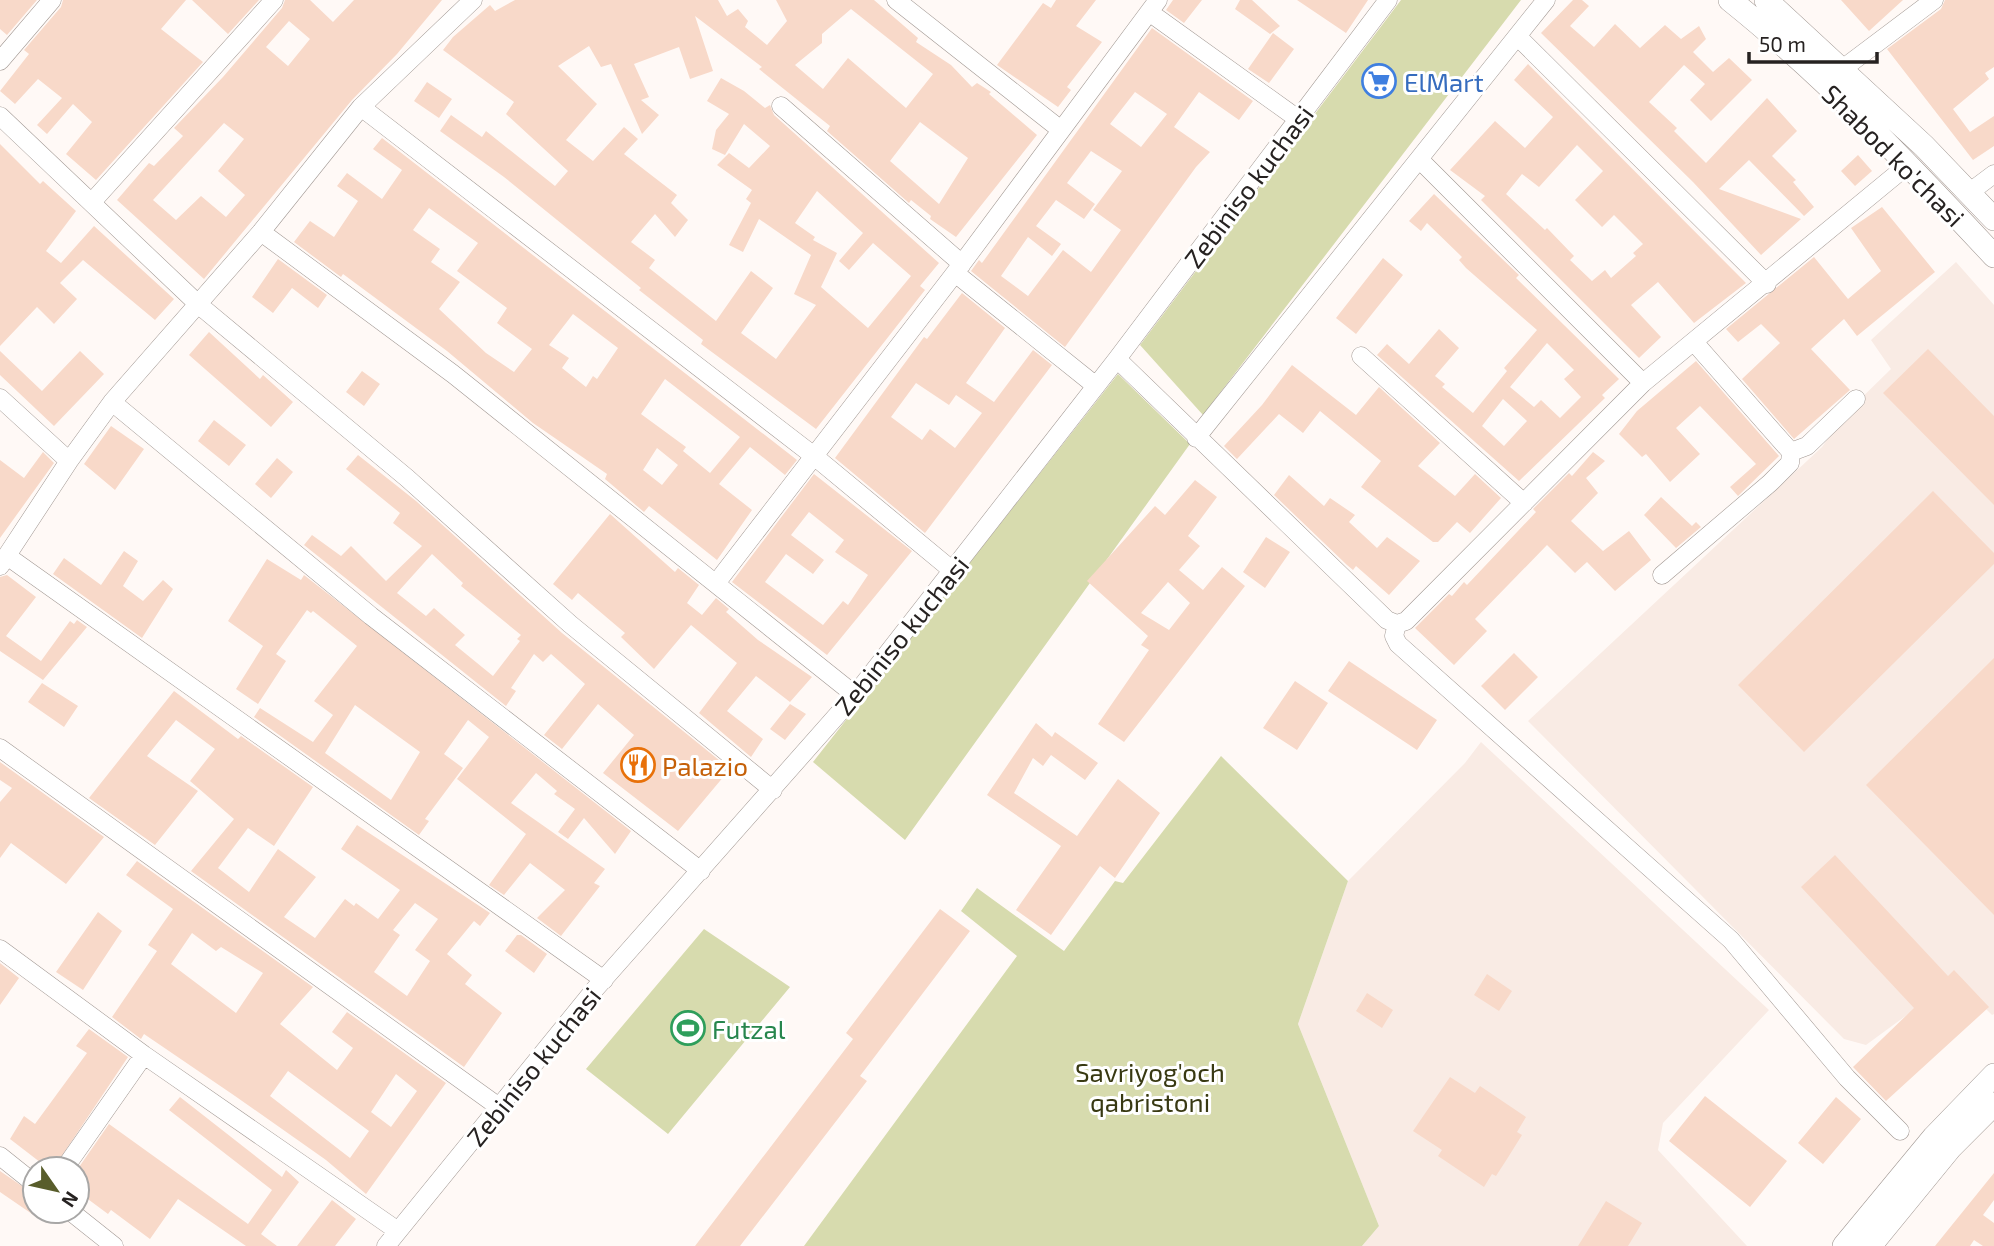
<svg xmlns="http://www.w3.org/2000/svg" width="1994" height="1246" font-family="'Exo 2',sans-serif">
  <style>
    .built { fill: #f9ebe4 }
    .green { fill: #d7dbae }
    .building { fill: #f8d9c9; fill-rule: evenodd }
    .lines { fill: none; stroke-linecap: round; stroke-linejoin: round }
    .minor-casing { stroke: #a09792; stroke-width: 19 }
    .major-casing { stroke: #a09792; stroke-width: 24 }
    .minor { stroke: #fff; stroke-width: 18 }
    .major { stroke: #fff; stroke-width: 23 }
    .labels { text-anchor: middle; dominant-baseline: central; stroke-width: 6; stroke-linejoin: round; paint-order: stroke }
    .shop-label { font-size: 26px; fill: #366cbe; stroke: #fff; text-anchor: start }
    .street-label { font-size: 26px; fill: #262221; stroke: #fff }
    .food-label { font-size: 26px; fill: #c56008; stroke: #fff; text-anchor: start }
    .leisure-label { font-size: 26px; fill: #27864d; stroke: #fff; text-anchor: start }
    .park-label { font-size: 26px; fill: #383912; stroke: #fff }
  </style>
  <rect width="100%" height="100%" fill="#fff9f6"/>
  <path class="built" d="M1956 262 1994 305V1014L1992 1015 1956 979 1866 1045 1844 1039 1528 721 1822 447 1847 412 1891 369 1871 340Z
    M1481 742 1769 1010 1663 1123 1658 1150 1747 1246H1362L1379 1226 1298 1024 1348 881 1465 763Z"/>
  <path class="green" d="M1401 0H1521L1203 415 1140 345Z
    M1118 374 1190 444 905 840 813 762Z
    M1221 756 1348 881 1298 1024 1379 1226 1362 1246H804L1017 956 961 911 977 888 1064 951 1115 881 1123 883Z
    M704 929 790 987 668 1134 586 1069Z"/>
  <path class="building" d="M0 0H37L7 35 0 29Z
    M63 0H186L161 29 203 62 96 180 66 154 92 122 73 104 47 134 37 125 62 98 38 79 15 104 0 91 29 54 24 50 61 7Z
    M192 0H259L228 34Z
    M285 0H310L333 22 354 0H442L397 54 352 100 204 279 117 200 149 163 154 166 183 136 174 128 223 77 282 8ZM289 21 310 39 288 66 266 47ZM224 123 244 139 218 171 245 195 226 217 201 196 176 220 153 200Z
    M515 0H718L727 16 738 9 748 21 745 27 767 45 787 21 776 0H874L918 38 916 42 951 65 972 87 977 83 991 92 989 94 1037 135 956 237 930 219 931 216 911 200 909 203 827 131 830 126 759 69 762 67 695 16 713 71 690 79 679 47 634 64 649 97 641 100 659 115 642 134 611 64 601 67 589 46 558 66 597 104 566 140 593 161 624 127 638 139 624 154 677 195 671 203 688 220 675 237 655 214 631 242 655 260 649 268 716 321 751 271 773 288 741 333 776 359 816 305 794 294 811 255 759 219 743 252 729 245 751 203 746 199 752 190 717 165 729 153 749 168 770 146 744 124 725 155 712 149 716 130 729 114 707 101 721 78 744 91 765 108 770 105 774 115 939 263 920 286 925 290 816 429 701 344 703 340 639 290 641 288 504 177 440 131 451 115 482 137 486 131 555 186 568 171 506 114 514 102 443 50 453 37 490 5 495 11ZM851 9 933 74 906 108 848 58 823 89 795 65 822 43V34ZM920 122 968 158 939 204 890 161ZM817 191 863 233 839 261 849 270 873 243 911 276 868 328 821 287 837 253 813 240 815 237 795 223Z
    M1056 0H1096L1076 26 1102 42 1067 87 1071 90 1058 107 997 65 1043 3 1051 8Z
    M1173 0H1202L1184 23 1166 10Z
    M1240 0H1252L1280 26 1270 34 1235 9Z
    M1297 0H1368L1346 33Z
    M1573 0H1582L1589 6 1570 26 1594 47 1615 24 1640 48 1665 25 1681 39 1699 26 1706 39 1693 52 1713 72 1729 58 1752 80 1711 121 1690 100 1705 84 1684 65 1649 102 1677 128 1674 131 1706 163 1767 98 1797 131 1772 156 1796 180 1793 182 1814 207 1804 216 1749 160 1719 189 1801 219 1761 255 1693 182 1541 33Z
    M1841 0H1903L1869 31Z
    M1945 0H1994V67L1985 73 1989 79 1953 109 1970 132 1994 116V146L1973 160 1887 49 1941 9Z
    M1152 28 1253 101 1239 120 1199 92 1174 127 1210 152 1196 167 1065 347 971 271 979 260 982 263ZM1135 92 1167 114 1141 147 1110 124ZM1091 151 1122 171 1093 210 1121 230 1091 272 1063 250 1028 296 1001 276 1028 237 1052 256 1061 244 1036 226 1056 200 1084 219 1095 204 1067 183Z
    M1273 33 1294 49 1269 83 1248 69Z
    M1528 64 1746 283 1694 323 1658 282 1631 305 1661 337 1639 358 1481 200 1485 196 1450 170 1495 121 1525 148 1553 117 1514 80ZM1577 145 1603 171 1575 200 1602 227 1614 215 1643 244 1633 253 1636 256 1611 278 1605 270 1592 281 1570 260 1574 256 1547 228 1545 230 1506 194 1522 174 1539 187Z
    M427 82 452 99 439 118 414 101Z
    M382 138 797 460 785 475 750 447 719 484 752 510 717 560 649 506 644 512 605 479 607 474 533 423 447 351 343 274 341 277 294 242 310 221 334 237 358 201 337 186 347 173 382 199 402 170 373 149ZM429 208 478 243 457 271 507 308 497 323 532 349 514 372 486 353 439 309 460 282 431 262 440 249 413 230ZM573 314 618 348 597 379 593 376 586 387 562 368 569 358 549 345ZM665 379 740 437 710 473 683 451 686 447 641 414ZM657 448 678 465 662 485 643 470Z
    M0 144 40 184 43 181 76 211 46 251 61 263 94 226 174 299 155 320 83 260 60 283 77 299 54 324 37 307 0 346Z
    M1858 155 1872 171 1855 186 1841 171Z
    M1434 194 1519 275 1516 278 1619 379 1602 395 1605 398 1519 481 1377 355 1387 344 1409 364 1439 329 1459 348 1435 376 1445 384 1442 387 1473 413 1507 371 1504 368 1537 330 1466 268 1459 260 1462 257 1427 223 1421 231 1409 221ZM1547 343 1574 370 1564 379 1581 397 1560 418 1541 400 1534 407 1510 387ZM1503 399 1527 421 1504 446 1482 426Z
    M1882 207 1935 272 1857 336 1844 319 1811 349 1850 390 1794 439 1742 379 1780 343 1761 324 1738 342 1726 329 1814 257 1848 299 1881 271 1851 228Z
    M1383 258 1403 275 1356 334 1336 318Z
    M278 259 327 295 318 308 292 288 273 313 252 297Z
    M962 293 1005 328 966 383 994 402 1033 350 1052 365 925 533 835 458 924 337 927 339ZM916 383 949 405 956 395 982 413 955 448 930 429 922 440 891 417Z
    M209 332 260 379 263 375 293 402 271 427 189 355Z
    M1928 349 1994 416V505L1883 393Z
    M0 351 42 391 80 351 104 374 54 426 0 375Z
    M1696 361 1779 456 1738 496 1730 487 1756 464 1700 406 1676 428 1700 454 1670 482 1646 454 1642 457 1619 434 1637 411Z
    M1292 365 1356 415 1379 387 1440 443 1418 466 1455 496 1475 474 1501 498 1470 533 1457 522 1438 542H1433L1361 487 1381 461 1320 411 1303 433 1279 414 1237 459 1224 446 1262 405Z
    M362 371 380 384 364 406 346 392Z
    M214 420 246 445 229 466 198 441Z
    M111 426 144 449 115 490 84 464Z
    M43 452 54 463 0 538V460L24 478Z
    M1593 452 1605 461 1586 478 1598 493 1571 521 1603 551 1629 531 1651 560 1615 591 1587 562 1575 573 1547 545 1475 619 1487 631 1454 665 1415 628 1449 594 1452 596 1464 582 1467 585 1536 512 1533 509 1569 473 1572 476Z
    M358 455 416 501 562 633 730 769 678 831 603 773 634 735 598 704 562 749 544 735 585 684 551 654 543 662 534 654 511 688 516 691 506 706 304 545 312 535 341 556 351 546 386 581 422 546 393 523 400 513 346 469ZM432 554 463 583 461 586 521 635 517 639 520 641 493 676 455 645 465 635 434 608 426 616 397 593Z
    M277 458 293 472 271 498 255 484Z
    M814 474 912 551 827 655 732 582ZM809 512 844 540 835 552 868 575 848 605 843 601 823 625 765 582 786 554 813 574 824 560 791 535Z
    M1289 475 1324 506 1330 498 1355 515 1349 522 1377 548 1387 537 1420 561 1389 595 1356 566 1353 570 1347 565 1274 495Z
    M1195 480 1217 497 1188 536 1200 546 1179 570 1203 590 1222 567 1245 586 1124 742 1098 724 1149 650 1141 645 1148 636 1087 581 1155 506 1165 515ZM1168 582 1190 603 1169 630 1141 613Z
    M1933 491 1994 553V564L1804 752 1738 685Z
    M1661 497 1692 526 1696 522 1701 527 1676 548 1644 515Z
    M610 514 675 572 678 568 699 585 687 603 702 615 716 598 729 609 726 612 758 640 812 677 790 702 756 676 727 711 763 739 751 757 699 713 737 663 691 625 654 669 621 637 625 633 578 593 572 600 553 584Z
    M1266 537 1290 552 1265 588 1243 572Z
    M124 551 138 561 123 586 143 601 163 580 173 589 142 638 53 574 64 558 101 585Z
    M267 559 301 580 304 575 631 831 615 854 584 818 568 839 558 832 575 809 554 794 557 791 536 773 511 803 605 869 594 883 600 886 561 936 537 918 565 890 530 863 504 895 489 885 526 834 457 779 489 737 468 720 444 754 463 768 425 819 429 821 419 835 254 717 260 708 313 742 333 715 314 701 357 646 313 611 311 613 307 610 276 654 286 661 258 704 236 689 263 646 228 621ZM355 705 420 752 391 800 325 753Z
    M7 575 36 597 6 636 41 661 70 621 74 624 77 620 87 627 43 680 0 651V577Z
    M1514 653 1538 677 1505 710 1481 686Z
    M1994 658V915L1866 785Z
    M1349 661 1437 720 1417 750 1328 691Z
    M1295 681 1328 703 1297 750 1263 728Z
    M42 683 78 706 64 727 28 702Z
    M174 691 238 739 241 736 313 787 274 846 248 828 218 868 249 892 278 849 316 877 284 917 315 938 345 899 354 906 356 903 378 919 400 890 341 849 357 825 490 913 480 926 474 921 447 954 472 975 465 984 502 1013 464 1067 191 871 234 819 190 781 215 749 176 720 147 756 198 791 155 845 89 798ZM415 903 438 919 415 950 430 961 407 996 374 972 400 935 393 930Z
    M790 704 806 714 785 740 770 729Z
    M1036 723 1052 737 1055 732 1098 763 1085 780 1051 755 1043 766 1033 758 1014 793 1077 836 1118 779 1160 813 1115 878 1100 866 1051 935 1016 910 1061 846 987 795Z
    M0 762 104 837 66 884 11 843 0 858V802L12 788 0 780Z
    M1835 855 1948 976 1954 970 1989 1007 1886 1101 1853 1067 1914 1008 1801 887Z
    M137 861 313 987 280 1024 337 1070 353 1048 332 1032 347 1012 446 1083 366 1194 326 1160 235 1096 144 1034 141 1039 112 1017 157 951 148 945 173 909 126 875ZM192 933 216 951 221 947 263 973 236 1013 171 964ZM288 1071 369 1131 350 1158 270 1096ZM396 1074 417 1091 391 1127 371 1112Z
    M940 909 970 931 860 1076 867 1081 740 1246H695L853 1039 846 1033Z
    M98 912 122 931 83 990 56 972Z
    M517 935H521L547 954 534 973 505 951Z
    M0 963 19 978 0 1005Z
    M1487 974 1512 991 1499 1011 1474 995Z
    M1367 993 1393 1010 1382 1028 1356 1011Z
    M89 1029 128 1057 53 1169H49L10 1139 24 1116 35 1124 87 1053 76 1046Z
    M1450 1077 1475 1093 1480 1086 1526 1117 1517 1132 1522 1135 1507 1159 1496 1176 1492 1174 1484 1187 1438 1156 1442 1150 1413 1131Z
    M1705 1096 1787 1161 1750 1207 1669 1141Z
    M180 1097 282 1177 286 1170 299 1182 261 1234 277 1246H246L178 1199 150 1239 111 1210 108 1214 77 1191V1170L109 1124 248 1224 272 1190 169 1110Z
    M1836 1097 1861 1119 1823 1164 1798 1143Z
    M0 1171 35 1195V1216L0 1192Z
    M1994 1173V1200L1983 1215 1994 1223V1246H1983L1974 1240 1970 1246H1935Z
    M332 1200 356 1219 335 1246H297Z
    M1606 1201 1642 1223 1628 1246H1578Z"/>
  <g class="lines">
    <g class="minor-casing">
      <path id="minor" d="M896 0 1061 130
        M1149 12 1298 119
        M1518 37 1767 284
        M0 61 52 0
        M1841 70 1934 0
        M781 106 962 264
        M361 107 814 456 953 571
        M0 116 199 305 407 478 570 624 773 790
        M1420 160 1643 383
        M1970 192 1994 174
        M92 202 274 0
        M261 232 453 374 855 695
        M955 273 1096 386
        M1361 356 1524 503
        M1117 359 1387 620 1397 624 1406 621 1643 383 1909 164
        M0 398 69 461
        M112 402 371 616 701 871
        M1196 438 1546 0
        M1791 452 1807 446 1856 399
        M7 556 604 980
        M0 566 69 461 112 402 261 232 361 107 473 0
        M1662 575 1770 483 1790 463 1791 452 1694 342
        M717 582 955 273 1158 0
        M1397 624 1394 636 1398 644 1731 940 1847 1078 1900 1131
        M0 748 499 1107
        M0 949 144 1055 398 1231
        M0 1156 35 1184
        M64 1169 144 1055
        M70 1211 114 1246
        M386 1246 595 989 855 695 1117 359 1388 0"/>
    </g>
    <g class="major-casing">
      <path id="major" d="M1730 0C1825 76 1911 167 1994 256
        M1766 0 1924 146 1994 219
        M1844 1246 1934 1137 1994 1075
        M1870 1246 1951 1147 1994 1104"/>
    </g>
    <use href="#minor" class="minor"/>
    <use href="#major" class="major"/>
  </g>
  <defs>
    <g id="supermarket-ring" transform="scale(1.75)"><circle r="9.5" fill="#fff" stroke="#3f7fe0" stroke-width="1.5"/><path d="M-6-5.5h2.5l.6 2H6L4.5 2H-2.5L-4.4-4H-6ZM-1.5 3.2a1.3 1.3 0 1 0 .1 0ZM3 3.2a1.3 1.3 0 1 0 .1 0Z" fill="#3f7fe0"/></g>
    <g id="restaurant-ring" transform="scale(1.75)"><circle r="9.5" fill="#fff" stroke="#e8710a" stroke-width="1.5"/><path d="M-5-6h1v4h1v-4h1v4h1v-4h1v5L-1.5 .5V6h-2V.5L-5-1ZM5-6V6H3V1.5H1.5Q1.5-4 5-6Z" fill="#e8710a"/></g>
    <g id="stadium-ring" transform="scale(1.75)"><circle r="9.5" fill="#fff" stroke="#2e9e5b" stroke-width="1.5"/><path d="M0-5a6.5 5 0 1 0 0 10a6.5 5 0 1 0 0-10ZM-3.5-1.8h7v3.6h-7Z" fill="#2e9e5b"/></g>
  </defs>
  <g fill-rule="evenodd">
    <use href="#supermarket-ring" x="1379" y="81"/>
    <use href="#restaurant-ring" x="638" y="765"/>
    <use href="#stadium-ring" x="688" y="1028"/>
  </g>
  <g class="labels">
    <g class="shop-label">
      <text x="1404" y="81">ElMart</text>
    </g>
    <g class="street-label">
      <text transform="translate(1894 155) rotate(45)">Shabod ko'chasi</text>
      <text transform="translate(1248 186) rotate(-53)">Zebiniso kuchasi</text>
      <text transform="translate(901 635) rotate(-51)">Zebiniso kuchasi</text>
      <text transform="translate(533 1066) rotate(-51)">Zebiniso kuchasi</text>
    </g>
    <g class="food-label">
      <text x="662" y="765">Palazio</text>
    </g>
    <g class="leisure-label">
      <text x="712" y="1028">Futzal</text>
    </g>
    <g class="park-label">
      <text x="1150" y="1071">Savriyog'och<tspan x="1150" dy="30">qabristoni</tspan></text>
    </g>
  </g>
  <g transform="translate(56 1190) rotate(124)"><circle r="33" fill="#ffffff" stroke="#a8a7a6" stroke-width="2"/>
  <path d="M0-5L12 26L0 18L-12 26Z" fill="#585d2b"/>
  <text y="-10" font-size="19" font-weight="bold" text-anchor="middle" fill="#262221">N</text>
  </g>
  <path d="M1749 52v10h128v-10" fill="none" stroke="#262221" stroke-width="3.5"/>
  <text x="1759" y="52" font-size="21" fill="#262221" stroke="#ffffff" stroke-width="5" paint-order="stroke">50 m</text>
</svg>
